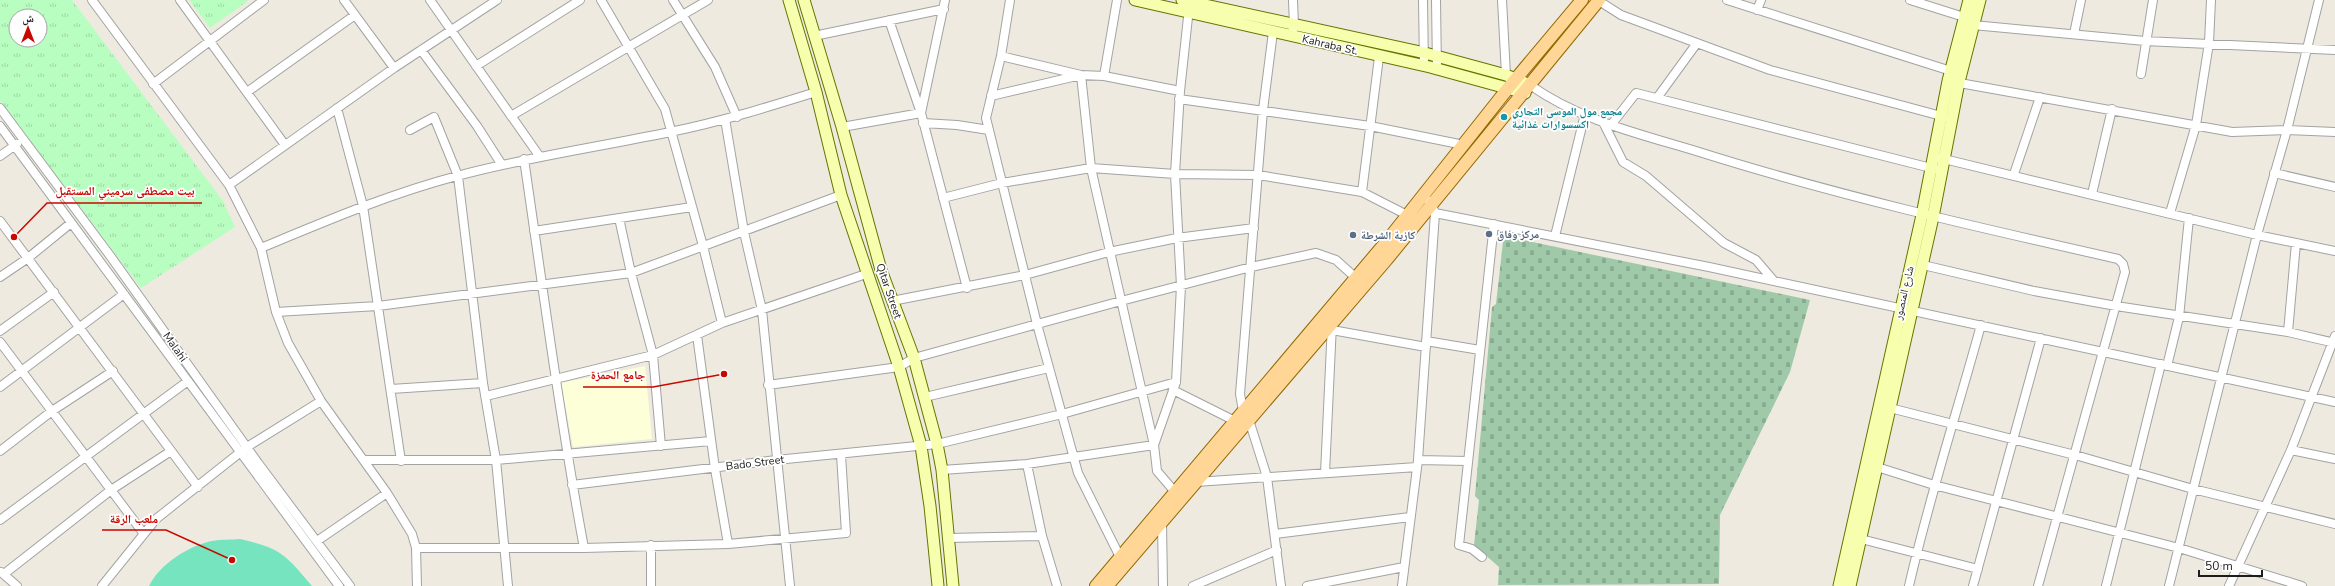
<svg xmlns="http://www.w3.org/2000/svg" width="2335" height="586" font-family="'Nunito Sans','Noto Naskh Arabic',sans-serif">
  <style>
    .education { fill: #fdffd9 }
    .cemetery { fill: url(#cemetery-stones) }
    .park { fill: url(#park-tufts); fill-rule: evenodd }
    .pitch { fill: #76e5bf }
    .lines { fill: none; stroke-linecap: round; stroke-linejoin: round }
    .street-casing { stroke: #a3a3a3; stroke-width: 10 }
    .secondary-casing { stroke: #647600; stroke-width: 13 }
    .primary-casing { stroke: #946900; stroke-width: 14 }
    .street { stroke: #fff; stroke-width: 8 }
    .secondary { stroke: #f7ffae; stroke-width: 11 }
    .primary { stroke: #ffd695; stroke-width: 12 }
    .culture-dot { fill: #0f9aa8; stroke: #fff; stroke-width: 1.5 }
    .service-dot { fill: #5c6f8a; stroke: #fff; stroke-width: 1.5 }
    .labels { text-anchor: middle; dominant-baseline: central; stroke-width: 3.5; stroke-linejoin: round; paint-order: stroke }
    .street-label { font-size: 11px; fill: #1c1c1c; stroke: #fff }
    .culture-label { font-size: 11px; font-weight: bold; fill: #0d838f; stroke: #fff; text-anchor: start }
    .service-label { font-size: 11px; font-weight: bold; fill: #4e5e75; stroke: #fff; text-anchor: start }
    .leader { fill: none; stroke: #c80900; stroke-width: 1.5 }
    .callout-dot { fill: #c80900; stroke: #fff; stroke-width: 1.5 }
    .callout-label { font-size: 12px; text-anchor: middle; font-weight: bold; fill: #c80900; stroke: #fff; stroke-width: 3.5; stroke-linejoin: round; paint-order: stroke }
  </style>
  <defs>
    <pattern id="cemetery-stones" width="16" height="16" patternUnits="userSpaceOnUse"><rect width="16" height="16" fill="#9fc9a8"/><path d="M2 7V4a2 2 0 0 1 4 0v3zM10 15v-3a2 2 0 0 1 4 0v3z" fill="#88ac90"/></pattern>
    <pattern id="park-tufts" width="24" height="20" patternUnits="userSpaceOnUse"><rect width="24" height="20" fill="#b8fec0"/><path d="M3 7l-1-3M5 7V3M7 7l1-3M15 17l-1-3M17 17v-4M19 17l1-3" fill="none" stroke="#9ed9a4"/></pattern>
  </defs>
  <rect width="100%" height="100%" fill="#eeeae0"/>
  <path class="education" d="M645 366 652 439 573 447 561 383Z"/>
  <path class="cemetery" d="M1508 237 1810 300 1790 372 1720 515 1719 584 1498 585 1499 567 1474 545 1479 500 1475 496 1492 307 1496 304 1503 242Z"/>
  <path class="park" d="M0 0H72L223 201 235 227 141 288 0 101ZM16 16H40V40H16Z
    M189 0H248V1L210 28Z"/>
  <path class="pitch" d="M240 539C281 548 286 555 312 586H149C160 564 188 546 212 541 221 539 231 540 240 539Z"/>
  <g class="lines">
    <g class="street-casing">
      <path id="street" d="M92 0 229 185 261 248 276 312 288 343 321 401 387 493 412 534 416 548 417 586
        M180 0 285 145
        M344 0 394 68
        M430 0 540 157
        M601 0 665 109 703 246 722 323
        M673 0 715 67 737 117
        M1010 0 1001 56 986 118 1037 324 1078 473 1120 557
        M1423 0 1424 66
        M1436 0 1437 69
        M1502 0 1506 75
        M1727 0 1951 71
        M1910 0 1964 17 1973 25 2145 41 2335 50
        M1599 1 1621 15 1770 70 1945 117
        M1757 10 1761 0
        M889 20 921 113 967 288
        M2074 34 2081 0
        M814 36 944 9
        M1291 36 1294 26 1293 0
        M421 50 477 126 502 165
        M1001 56 1081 75 1091 168 1154 445 1157 471 1175 492
        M476 66 580 0
        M2141 74 2153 0
        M1104 76 1117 0
        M1954 82 2232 132 2287 130 2335 132
        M153 84 264 0
        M1530 85C1579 120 1640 134 1696 151 1835 195 1976 227 2118 259L2123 264 2125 272 2038 586
        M247 92 355 15
        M991 96 1081 75 1104 76 1180 91
        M1657 98 1697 43
        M1179 99 1370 126 1464 145
        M0 108 111 257 258 463 350 586
        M337 108 363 206 401 461
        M511 116 708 0
        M725 119 744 232 762 310 790 586
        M1603 122 1623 162 1646 176 1724 243 1756 260 1774 281
        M923 123 957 125 989 130
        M1611 125 1636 93 1935 169
        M0 126 339 586
        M842 127 921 113 945 0
        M410 130 434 117 458 176 483 383 496 460 508 586
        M0 156 17 144
        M1940 158 2257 235 2335 251
        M524 159C543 289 560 419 584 548
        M2274 173 2335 187
        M2014 174 2040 97
        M229 185 394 68 497 0
        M1362 192 1379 57
        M2092 194 2112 109
        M943 198 1002 183 1091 168 1175 174 1258 175 1362 192 1411 217
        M1435 213 1709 267 2335 402
        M2170 213 2196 125 2209 43 2211 0
        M619 218 631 273 653 355 661 446
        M0 221 198 487
        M534 231 692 207
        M1555 236 1585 114
        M261 248C326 221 389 194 457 176 527 157 599 147 670 132 720 122 768 107 816 92
        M1923 265 2034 291 2116 306 2288 332 2335 343
        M0 277 28 258 71 223
        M892 301 1025 275 1109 252 1177 238 1254 228
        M276 312 378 306 631 273 841 195
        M1332 330 1426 347
        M0 331 54 292
        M2288 332 2296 243
        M697 335 715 469 728 544
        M1426 341 1480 350
        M0 342 144 534
        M2167 366 2179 317 2189 218
        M768 385 899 367 914 358 1121 301 1251 267 1316 253 1336 260 1356 278
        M0 387 124 294
        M391 389 483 383
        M1173 390 1235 421
        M486 396 653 355 722 323 866 274
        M925 397 1049 368
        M1890 408 2075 455 2193 489 2335 524
        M1243 411 1240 394 1263 110 1273 32
        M1249 420 1267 477 1281 586
        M2291 450 2335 459
        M0 451 52 411 113 371
        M364 460H496L711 441
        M1418 460 1468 461
        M1027 464 1042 536 1057 586
        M1877 467 1934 485 2179 548 2302 586
        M942 470 1027 464 1154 445 1176 382 1181 286 1175 174 1180 91 1189 8
        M1325 473 1332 324
        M1196 482 1417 467
        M572 485 776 460 937 444 1062 414 1176 382
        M0 520 188 381
        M1162 523 1163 586
        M1275 534 1410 517
        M948 538 1042 536
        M1861 539 1978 569
        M317 541 387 493
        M651 545V586
        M416 548H584L728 544 846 533 841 455
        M1482 557 1472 549 1459 545 1494 224
        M1 572 17 586
        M4 574 111 490 171 451
        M102 586 156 519 247 447 321 401
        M1193 586 1277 550
        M1307 586 1404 567
        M1402 586 1418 460 1435 213 1432 205 1423 196
        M1909 586C1929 498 1957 412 1981 325
        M1973 586 2041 338
        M2106 586 2161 364
        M2169 586 2257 235 2287 130 2319 0
        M2229 586 2291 450 2335 336"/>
    </g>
    <g class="secondary-casing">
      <path id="secondary" d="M789 0 816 92 841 195 899 367 921 446 930 506 938 586
        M804 0 842 127 881 270 914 358 937 444 942 470 953 586
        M1135 0 1430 67 1525 93
        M1182 0 1425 53 1506 75 1530 85
        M1839 586 1922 215 1948 81 1969 0
        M1850 586 1933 217 1959 82 1980 0"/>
    </g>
    <g class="primary-casing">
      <path id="primary" d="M1096 586 1387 241 1509 87 1582 0
        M1107 586 1387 259 1599 0"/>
    </g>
    <use href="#street" class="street"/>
    <use href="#secondary" class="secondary"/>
    <use href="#primary" class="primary"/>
  </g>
  <circle class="culture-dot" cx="1504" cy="117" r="4"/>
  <g class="service-dot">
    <circle cx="1489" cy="234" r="4"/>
    <circle cx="1353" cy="235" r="4"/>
  </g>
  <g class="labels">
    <g class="street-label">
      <text transform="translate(1330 45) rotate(13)">Kahraba St.</text>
      <text transform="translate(889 291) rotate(71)">Qitar Street</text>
      <text transform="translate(1904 293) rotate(-77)">شارع المنصور</text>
      <text transform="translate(175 347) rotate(55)">Malahi</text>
      <text transform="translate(755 463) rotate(-7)">Bado Street</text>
    </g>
    <g class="culture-label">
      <text x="1512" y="111">مجمع مول الموسى التجاري<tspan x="1512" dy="13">اكسسوارات غذائية</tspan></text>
    </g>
    <g class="service-label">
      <text x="1497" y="234">مركز وفاق</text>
      <text x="1361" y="235">كازية الشرطة</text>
    </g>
  </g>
  <path class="leader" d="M14 237L47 203H202M724 374L653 387H583M232 560L166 530H102"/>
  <g class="callout-dot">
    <circle cx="14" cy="237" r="4"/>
    <circle cx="724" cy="374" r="4"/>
    <circle cx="232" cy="560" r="4"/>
  </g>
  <g class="callout-label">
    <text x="125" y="195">بيت مصطفى سرميني المستقبل</text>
    <text x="618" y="379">جامع الحمزة</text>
    <text x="134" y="523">ملعب الرقة</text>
  </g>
  <g transform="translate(28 28)"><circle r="19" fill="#ffffff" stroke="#a4a4a4"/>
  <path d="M0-3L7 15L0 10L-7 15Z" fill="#c80900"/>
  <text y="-6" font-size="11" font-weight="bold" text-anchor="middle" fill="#1c1c1c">ش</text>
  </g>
  <path d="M2199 570v6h63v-6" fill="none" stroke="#1c1c1c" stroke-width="2"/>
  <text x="2205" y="570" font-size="12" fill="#1c1c1c" stroke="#ffffff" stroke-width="3" paint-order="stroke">50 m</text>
</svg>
